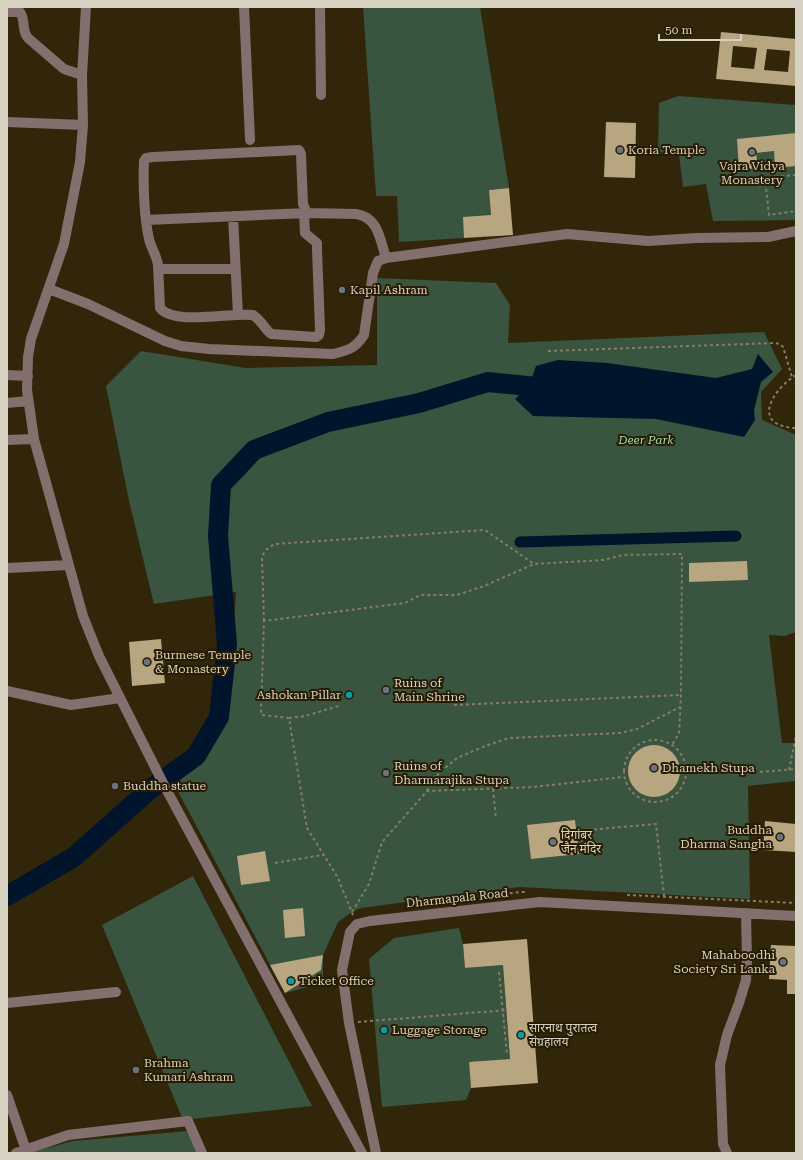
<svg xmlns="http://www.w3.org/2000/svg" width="803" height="1160" font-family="'Roboto Serif','Noto Sans Devanagari',serif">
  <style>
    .green { fill: #39543f }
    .water { fill: #00152c }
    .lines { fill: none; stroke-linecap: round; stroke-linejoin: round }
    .canal { stroke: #00152c; stroke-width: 11 }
    .river { stroke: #00152c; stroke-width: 20 }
    .building { fill: #b7a680; fill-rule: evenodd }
    .path { stroke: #857d67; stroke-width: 2; stroke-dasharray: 3 3; stroke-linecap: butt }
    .minor { stroke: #836f6e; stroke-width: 10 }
    .worship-dot { fill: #6b7280; stroke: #271c02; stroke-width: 1.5 }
    .culture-dot { fill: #0f9aa8; stroke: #271c02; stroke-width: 1.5 }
    .labels { text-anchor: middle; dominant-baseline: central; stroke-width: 4; stroke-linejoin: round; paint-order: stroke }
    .poi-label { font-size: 12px; fill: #d7d1c1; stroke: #271c02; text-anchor: start }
    .park-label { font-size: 12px; font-style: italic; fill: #a0daad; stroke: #271c02 }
    .street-label { font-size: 12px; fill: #d7d1c1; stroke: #271c02 }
  </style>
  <rect width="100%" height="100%" fill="#31260a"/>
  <path class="green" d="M363 7H480L509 188 489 190 491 215 464 238 399 242 397 196H376Z
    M678 96 796 105V220L713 221 706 184 683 187 679 155 658 152 659 103Z
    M377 278 496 283 510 305 508 343 764 332 782 369 761 392 762 420 796 435V632L785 636 769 635 782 743H796V781L748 786 750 899 520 887 361 908 352 912 338 922 323 955V983L285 993 172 780 206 758 229 715 236 592 154 604 129 501 106 386 141 351 246 368 377 365Z
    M193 876 312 1106 183 1120 102 925Z
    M459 928 463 944 465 968 503 965 510 1059 469 1063 471 1088 466 1100 382 1107 369 959 394 938Z
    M188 1131 199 1153H33L32 1152 73 1141Z"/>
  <path class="water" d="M758 354 773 372 761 382 754 410 755 420 744 437 656 419 533 416 515 399 529 386 536 366 558 360 607 363 716 378 752 369Z"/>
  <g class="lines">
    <path class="canal" d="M520 542 736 536"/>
    <path class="river" d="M7 896 74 857 148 791 196 756 219 717 227 644 218 536 221 485 254 450 328 422 419 403 488 382 556 389"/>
  </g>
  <path class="building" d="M721 32 796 39V86L716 79ZM733 46 757 48 754 69 731 67ZM767 49 790 51 788 72 764 70Z
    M606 122 636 123 635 178 604 177Z
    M796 133V166L775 168 774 151 756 153 758 168 739 170 737 139Z
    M509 188 513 235 464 238 463 217 491 215 489 190Z
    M747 561 748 580 689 582V563Z
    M161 639 165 683 132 686 129 642Z
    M628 771a26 26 0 1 1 52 0a26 26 0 1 1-52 0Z
    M575 820 579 854 531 859 527 825Z
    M765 821 796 824V852L763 850Z
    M265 851 270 881 241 885 237 856Z
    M303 908 305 936 285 938 283 910Z
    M527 939 538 1083 471 1088 469 1062 510 1059 503 965 465 968 463 944Z
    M771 945 796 946V994H787V980L769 979Z
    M323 955 321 970 285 993 270 965Z"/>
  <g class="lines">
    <path class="path" d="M796 175 765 178 769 215 796 211
      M548 351 775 343 780 344 783 347 792 377
      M796 375C772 390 750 426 796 428
      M264 621 262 557C265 550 269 547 275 544L485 530 534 564
      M454 705 681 695
      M289 718 305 716 339 706
      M624 771a31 31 0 1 1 62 0a31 31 0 1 1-62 0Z
      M789 770 796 736
      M760 772 796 769
      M493 789 496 819
      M427 791 439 773 457 758 485 746 509 738 620 733 637 729 680 707
      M576 831 656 824 664 896
      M275 863 323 855
      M627 895 796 903
      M480 897 520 892H527
      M352 912 369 884 382 842 427 791 533 787 623 777
      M353 915 338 878 307 828 289 718 262 715 261 710 264 621 405 603 420 595H457L484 586 534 564 603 560 623 555 682 554 681 695 679 733 672 745
      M499 972 507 1054
      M358 1022 507 1010"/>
    <path class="minor" d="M86 7 82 75 83 125 80 162 64 244 31 339 28 357 27 390 34 439 83 616 99 656 165 787 362 1153
      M244 7 250 140
      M320 7 321 95
      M7 12H20C26 21 21 30 28 38L64 69 82 75
      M7 122 83 125
      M304 213 305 233 317 243V249L320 330 319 335 316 337 271 334C264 328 261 320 253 315 231 312 175 326 160 308L158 265C157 256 151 248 149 239 144 217 143 183 144 161L146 158 153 157 299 150 301 154 303 204 307 213 356 214C378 217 380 239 386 258
      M233 216 238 315
      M146 220 307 213
      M158 269H235
      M49 289 88 304 165 341 181 346 209 349 333 354C348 350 355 349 364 335L373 273 378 261 386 258 567 234 648 241 696 238 768 237 796 231
      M7 375 28 376
      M7 403 28 401
      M7 440 34 439
      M7 568 69 565
      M7 691 71 705 120 698
      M7 1003 116 992
      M7 1095 27 1153
      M16 1153 68 1135 188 1121 202 1153
      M376 1153 349 1023 342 970 350 932 357 924 370 921 540 902 796 916
      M727 1153 723 1144 720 1065 727 1035 739 1003 746 980 747 960 746 913"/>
  </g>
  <g class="worship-dot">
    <circle cx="620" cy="150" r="4"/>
    <circle cx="752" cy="152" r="4"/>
    <circle cx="342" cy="290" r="4"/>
    <circle cx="147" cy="662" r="4"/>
    <circle cx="386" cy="690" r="4"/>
    <circle cx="654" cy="768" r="4"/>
    <circle cx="386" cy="773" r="4"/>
    <circle cx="115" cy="786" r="4"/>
    <circle cx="780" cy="837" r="4"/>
    <circle cx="553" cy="842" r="4"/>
    <circle cx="783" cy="962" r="4"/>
    <circle cx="136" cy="1070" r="4"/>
  </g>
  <g class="culture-dot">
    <circle cx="349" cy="695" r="4"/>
    <circle cx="291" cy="981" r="4"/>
    <circle cx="384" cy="1030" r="4"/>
    <circle cx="521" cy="1035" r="4"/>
  </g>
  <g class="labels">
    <g class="poi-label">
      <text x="628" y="150">Koria Temple</text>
      <text x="752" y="166" text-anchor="middle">Vajra Vidya<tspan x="752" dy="14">Monastery</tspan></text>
      <text x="350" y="290">Kapil Ashram</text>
      <text x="155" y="655">Burmese Temple<tspan x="155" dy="14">&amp; Monastery</tspan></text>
      <text x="394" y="683">Ruins of<tspan x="394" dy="14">Main Shrine</tspan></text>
      <text x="341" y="695" text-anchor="end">Ashokan Pillar</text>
      <text x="394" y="766">Ruins of<tspan x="394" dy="14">Dharmarajika Stupa</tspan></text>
      <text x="662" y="768">Dhamekh Stupa</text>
      <text x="123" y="786">Buddha statue</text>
      <text x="772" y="830" text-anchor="end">Buddha<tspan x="772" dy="14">Dharma Sangha</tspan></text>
      <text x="561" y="835">दिगांबर<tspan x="561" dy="14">जैन मंदिर</tspan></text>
      <text x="775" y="955" text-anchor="end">Mahaboodhi<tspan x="775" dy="14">Society Sri Lanka</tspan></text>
      <text x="299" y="981">Ticket Office</text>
      <text x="529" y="1028">सारनाथ पुरातत्व<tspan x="529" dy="14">संग्रहालय</tspan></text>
      <text x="392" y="1030">Luggage Storage</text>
      <text x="144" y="1063">Brahma<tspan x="144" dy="14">Kumari Ashram</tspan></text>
    </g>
    <g class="park-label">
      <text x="646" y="440">Deer Park</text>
    </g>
    <g class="street-label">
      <text transform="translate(457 898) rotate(-6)">Dharmapala Road</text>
    </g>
  </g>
  <rect width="803" height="1160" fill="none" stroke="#d7d1c1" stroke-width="16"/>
  <path d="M659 34v6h82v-6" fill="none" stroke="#d7d1c1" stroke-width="2"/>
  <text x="665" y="34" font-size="12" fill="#d7d1c1" stroke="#271c02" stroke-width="3" paint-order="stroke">50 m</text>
</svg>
